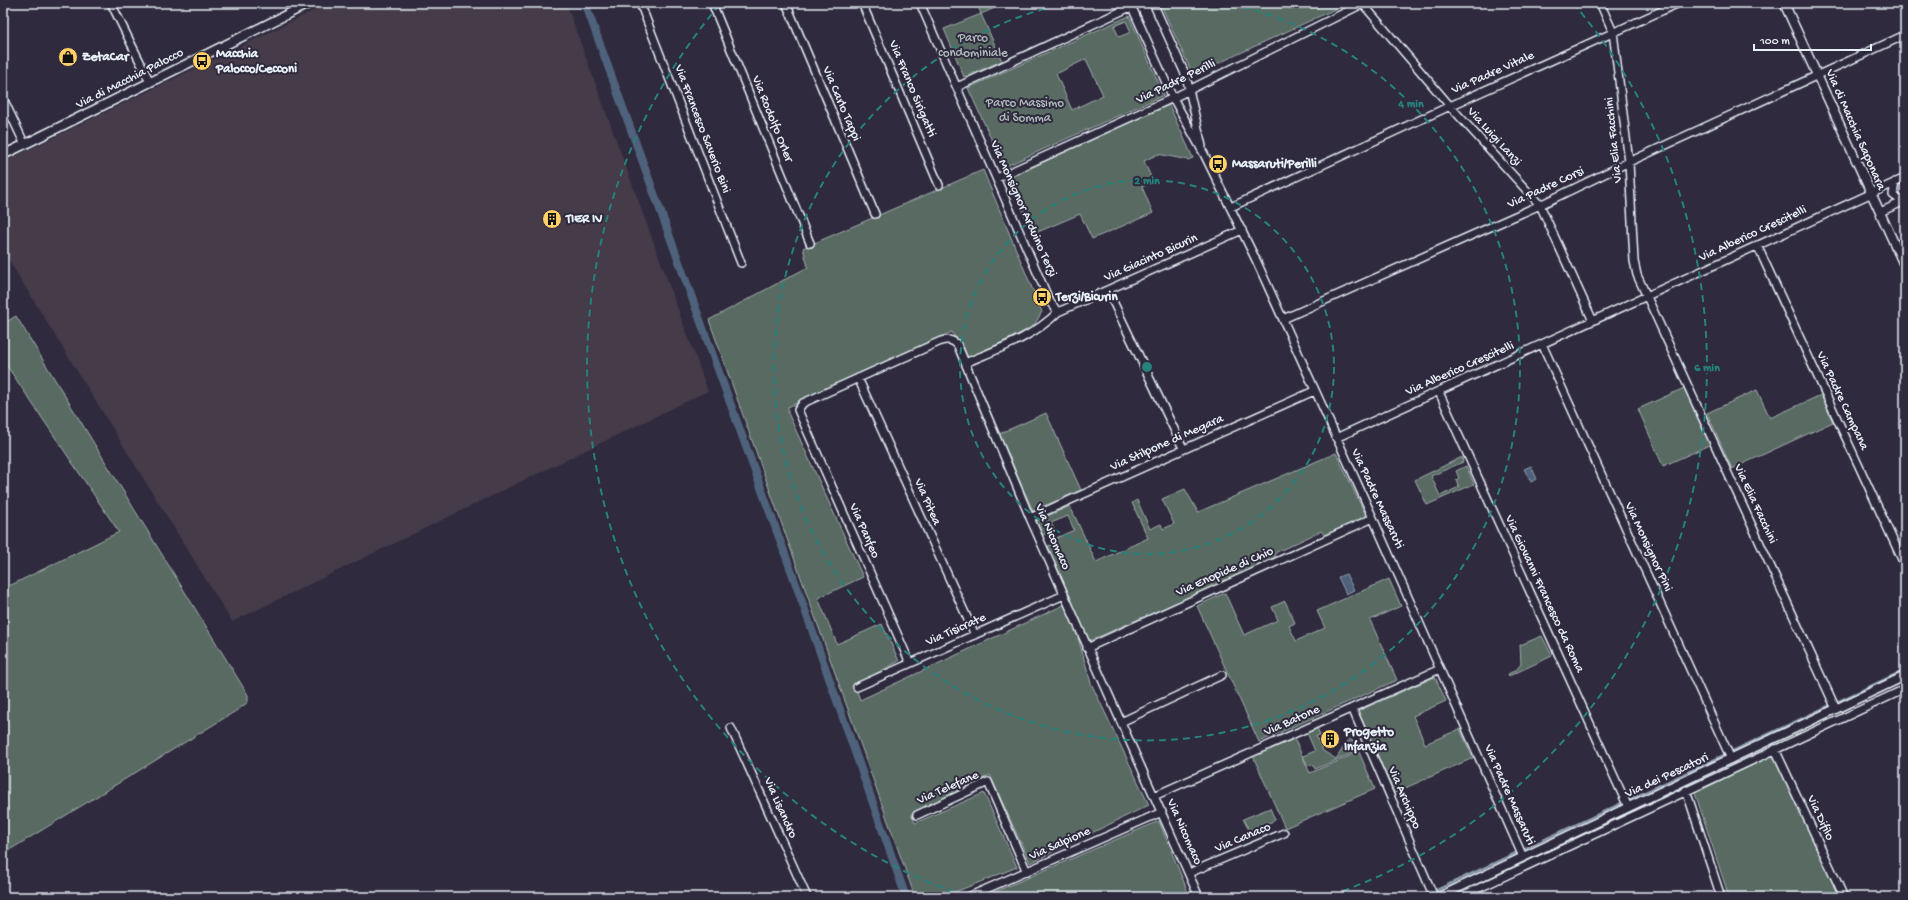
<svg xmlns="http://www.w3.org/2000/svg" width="1908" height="900" font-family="'Gochi Hand',sans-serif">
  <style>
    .built { fill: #443a49 }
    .green { fill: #596a62; stroke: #a0aead; fill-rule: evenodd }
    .water { fill: #50627b; stroke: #8d9bad }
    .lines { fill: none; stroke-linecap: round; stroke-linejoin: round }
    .stream { stroke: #8d9bad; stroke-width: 2.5 }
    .canal { stroke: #50627b; stroke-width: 8 }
    .minor-casing { stroke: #e8f1f8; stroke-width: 10 }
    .tertiary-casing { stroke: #e8f1f8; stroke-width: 11 }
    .minor { stroke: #2f2a3d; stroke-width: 7 }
    .tertiary { stroke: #2f2a3d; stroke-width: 8 }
    .ring { fill: none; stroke: #25827c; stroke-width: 2; stroke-dasharray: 7 5 }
    .labels { text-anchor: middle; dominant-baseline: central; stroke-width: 4; stroke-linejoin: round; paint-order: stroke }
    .park-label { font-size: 13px; fill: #afbbbc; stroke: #2f2a3d }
    .poi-label { font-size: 13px; font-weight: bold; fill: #e8f1f8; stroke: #2f2a3d; text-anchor: start }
    .street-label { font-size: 13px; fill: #e8f1f8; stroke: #2f2a3d }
    .centre { fill: #25827c; stroke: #2f2a3d; stroke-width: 2 }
    .ring-label { font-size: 12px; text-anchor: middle; font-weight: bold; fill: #25827c; stroke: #2f2a3d; stroke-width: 4; stroke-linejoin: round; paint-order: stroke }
  </style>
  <rect width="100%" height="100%" fill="#2f2a3d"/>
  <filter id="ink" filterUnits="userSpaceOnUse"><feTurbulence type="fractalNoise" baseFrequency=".025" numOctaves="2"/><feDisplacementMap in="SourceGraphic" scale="8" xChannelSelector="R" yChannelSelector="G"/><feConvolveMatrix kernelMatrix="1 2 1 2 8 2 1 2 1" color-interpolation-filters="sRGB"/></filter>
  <g filter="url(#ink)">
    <path class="built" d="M329 3H566L708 391 232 622 3 251V162Z"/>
    <path class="green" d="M977 3H1006L981 14 1002 61 964 77 944 29 981 14Z
      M1160 3H1345L1346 4 1193 75Z
      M1129 16 1164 95 1004 167 968 88ZM1126 21 1131 32 1119 37 1114 26ZM1086 59 1103 95 1072 110 1056 74Z
      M1169 105 1193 158 1188 160 1158 154 1144 161 1153 182 1142 187 1153 213 1092 239 1080 214 1033 234 1008 176Z
      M983 170 1042 312 1033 327 970 358 965 357 952 332 788 407V413L863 577 818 598 837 644 882 624 899 661 855 685 860 700 1068 603 1091 683 1149 805 1030 863 990 775 911 814 915 823 984 793 1017 867 943 897H915L709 320 808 267 803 248Z
      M16 316 248 695V702L239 709 3 854V589L119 532 3 360V324Z
      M1684 388 1710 445 1663 466 1638 409Z
      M1757 390 1770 418 1821 395 1833 422 1732 469 1707 413Z
      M1046 413 1081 490 1033 511 999 434Z
      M1336 453 1367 518 1325 536 1321 531 1275 553V559L1089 641 1048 546 1053 544 1052 540 1074 530 1068 516 1051 523 1055 531 1043 535 1036 521 1070 506 1096 562 1148 538 1132 503 1137 500 1150 529 1161 524 1163 529 1174 524 1162 499 1185 489 1198 512Z
      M1462 457 1463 462 1431 476 1440 496 1459 487 1456 480 1459 478 1456 471 1466 466 1474 484 1427 505 1415 480Z
      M1389 579 1401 606 1370 620 1397 680 1259 742 1197 606 1225 593 1244 635 1278 620 1272 607 1285 601 1295 623 1289 626 1296 641 1325 628 1317 611Z
      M1542 636 1552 656 1509 676 1508 674 1516 670 1521 664 1520 645Z
      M1435 677 1446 701 1413 716 1425 744 1460 729 1473 758 1394 793 1358 711Z
      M1317 728 1320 735 1316 736 1323 751 1336 759 1349 739 1353 741 1356 748 1355 752 1315 769 1313 764 1308 766 1303 756 1315 751 1307 733Z
      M1294 738 1310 773 1359 752 1375 789 1285 828 1253 756Z
      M1775 754 1842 897H1729L1695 793Z
      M1270 808 1275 820 1250 832 1243 819Z
      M1159 821 1190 897H983Z"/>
    <path class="water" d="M1531 466 1537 479 1531 482 1524 469Z
      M1346 574 1354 590 1346 594 1338 577Z"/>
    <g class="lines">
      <path class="stream" d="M1422 897 1905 670"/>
      <path class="canal" d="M585 3 793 576 906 897"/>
      <g class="minor-casing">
        <path id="minor" d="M111 3 150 82
          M640 3 741 263
          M712 3 810 243
          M786 3 875 214
          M862 3 939 185
          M920 3 1050 302 1058 312
          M1130 3 1173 98 1204 154 1256 260 1373 518 1523 857
          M1153 3 1186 76 1202 146
          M1600 3 1613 32 1629 162 1634 261 1637 275 1836 709
          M1363 4 1450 106 1540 205 1593 321
          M957 87 1139 3
          M3 98 25 145
          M997 178 1173 98 1364 3
          M1895 182 1893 195 1903 202
          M1231 207 1450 106 1679 3
          M1880 212 1905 201
          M1757 245 1905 566
          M1108 291 1183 448
          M1283 319 1540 205 1629 162 1905 35
          M1542 344 1731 759
          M965 363C998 349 1032 338 1058 312L1242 230
          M858 378 975 635
          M1439 392 1628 807
          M1336 438 1905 178
          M1030 518 1314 391
          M1087 648 1373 518
          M910 663 798 410 803 403 941 341C948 339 954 340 958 346L1030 518 1199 897
          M857 687 1064 595
          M1352 708 1434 897
          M1121 722 1222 675
          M731 728 807 897
          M1775 749 1844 897
          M1686 790 1721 897
          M1154 796 1440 669
          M917 815 988 782 1027 872
          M1189 873 1284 833
          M968 897 1162 812
          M1460 897 1905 689"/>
      </g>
      <g class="tertiary-casing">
        <path id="tertiary" d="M1784 3 1905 267
          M3 155 310 3
          M1439 897 1905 676"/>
      </g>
      <use href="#minor" class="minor"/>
      <use href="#tertiary" class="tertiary"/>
    </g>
  </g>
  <g class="ring">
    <circle cx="1147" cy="367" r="187"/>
    <path d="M1231 4A373 373 0 1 1 1063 4"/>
    <path d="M965 896A560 560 0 0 1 721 3M1573 3A560 560 0 0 1 1329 896"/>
  </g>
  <defs>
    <g id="shop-disc" transform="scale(1)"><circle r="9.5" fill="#ffd166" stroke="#2f2a3d"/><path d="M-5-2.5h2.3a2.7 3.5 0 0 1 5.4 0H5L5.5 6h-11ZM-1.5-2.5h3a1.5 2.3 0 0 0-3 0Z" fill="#111"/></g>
    <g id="bus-disc" transform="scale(1)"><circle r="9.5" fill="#ffd166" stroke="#2f2a3d"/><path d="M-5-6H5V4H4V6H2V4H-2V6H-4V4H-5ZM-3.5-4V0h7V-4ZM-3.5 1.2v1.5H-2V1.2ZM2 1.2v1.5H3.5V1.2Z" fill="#111"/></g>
    <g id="building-disc" transform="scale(1)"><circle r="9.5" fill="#ffd166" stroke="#2f2a3d"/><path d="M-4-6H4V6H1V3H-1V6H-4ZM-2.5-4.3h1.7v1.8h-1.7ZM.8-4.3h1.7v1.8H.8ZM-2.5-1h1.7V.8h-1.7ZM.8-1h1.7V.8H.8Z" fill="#111"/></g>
  </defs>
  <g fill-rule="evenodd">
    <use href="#shop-disc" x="68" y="57"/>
    <use href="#bus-disc" x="202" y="61"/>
    <use href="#bus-disc" x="1218" y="164"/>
    <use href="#building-disc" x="552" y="219"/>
    <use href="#bus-disc" x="1042" y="297"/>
    <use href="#building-disc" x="1330" y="739"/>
  </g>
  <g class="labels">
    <g class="park-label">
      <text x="973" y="38">Parco<tspan x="973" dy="15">condominiale</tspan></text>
      <text x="1025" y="103">Parco Massimo<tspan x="1025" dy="15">di Somma</tspan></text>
    </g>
    <g class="poi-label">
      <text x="216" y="54">Macchia<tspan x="216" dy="15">Palocco/Cecconi</tspan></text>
      <text x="82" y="57">ZetaCar</text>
      <text x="1232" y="164">Massaruti/Perilli</text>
      <text x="566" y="219">TIER IV</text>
      <text x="1056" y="297">Terzi/Bicurin</text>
      <text x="1344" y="732">Progetto<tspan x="1344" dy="15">Infanzia</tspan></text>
    </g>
    <g class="street-label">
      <text transform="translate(1493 73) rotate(-24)">Via Padre Vitale</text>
      <text transform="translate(130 79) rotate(-27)">Via di Macchia Palocco</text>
      <text transform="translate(1176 82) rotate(-26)">Via Padre Perilli</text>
      <text transform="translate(912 89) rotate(67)">Via Franco Sirigatti</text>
      <text transform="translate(841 104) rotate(67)">Via Carlo Tappi</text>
      <text transform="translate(772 119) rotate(68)">Via Rodolfo Orler</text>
      <text transform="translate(702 129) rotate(69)">Via Francesco Saverio Bini</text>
      <text transform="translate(1855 130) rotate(66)">Via di Macchia Saponara</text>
      <text transform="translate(1494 137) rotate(48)">Via Luigi Lanzi</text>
      <text transform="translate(1614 140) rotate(-96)">Via Elia Facchini</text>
      <text transform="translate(1546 188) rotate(-25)">Via Padre Corsi</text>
      <text transform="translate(1023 209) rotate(66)">Via Monsignor Arduino Terzi</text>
      <text transform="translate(1753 234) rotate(-25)">Via Alberico Crescitelli</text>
      <text transform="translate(1151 258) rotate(-24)">Via Giacinto Bicurin</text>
      <text transform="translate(1460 369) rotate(-24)">Via Alberico Crescitelli</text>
      <text transform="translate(1842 401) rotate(65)">Via Padre Campana</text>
      <text transform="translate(1167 443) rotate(-24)">Via Stilpone di Megara</text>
      <text transform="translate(1377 499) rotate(65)">Via Padre Massaruti</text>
      <text transform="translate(927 502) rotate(66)">Via Pitea</text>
      <text transform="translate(1755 504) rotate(65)">Via Elia Facchini</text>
      <text transform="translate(864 531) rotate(66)">Via Panfeo</text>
      <text transform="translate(1052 537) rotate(66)">Via Nicomaco</text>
      <text transform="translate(1648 547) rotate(65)">Via Monsignor Pini</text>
      <text transform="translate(1225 572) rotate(-24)">Via Enopide di Chio</text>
      <text transform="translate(1544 594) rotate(65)">Via Giovanni Francesco da Roma</text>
      <text transform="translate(956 630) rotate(-24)">Via Tisicrate</text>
      <text transform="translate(1292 721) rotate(-24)">Via Batone</text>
      <text transform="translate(1667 776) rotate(-25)">Via dei Pescatori</text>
      <text transform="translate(948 788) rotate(-24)">Via Telefane</text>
      <text transform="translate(1509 795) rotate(66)">Via Padre Massaruti</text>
      <text transform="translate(1404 798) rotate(67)">Via Archippo</text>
      <text transform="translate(780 808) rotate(66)">Via Lisandro</text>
      <text transform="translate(1820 818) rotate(65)">Via Difilo</text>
      <text transform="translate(1184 832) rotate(66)">Via Nicomaco</text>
      <text transform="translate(1243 838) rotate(-23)">Via Canaco</text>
      <text transform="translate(1060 844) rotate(-24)">Via Salpione</text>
    </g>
  </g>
  <circle cx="1147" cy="367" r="6" class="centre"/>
  <g class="ring-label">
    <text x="1411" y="107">4 min</text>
    <text x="1147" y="184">2 min</text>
    <text x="1707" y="371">6 min</text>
  </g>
  <rect width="1908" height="900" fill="none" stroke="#2f2a3d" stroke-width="16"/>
  <rect x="8" y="8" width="1892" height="884" fill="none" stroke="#e8f1f8" stroke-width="1.5" filter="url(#ink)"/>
  <path d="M1754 44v6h117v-6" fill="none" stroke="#e8f1f8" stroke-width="2"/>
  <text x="1760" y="44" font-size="12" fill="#e8f1f8" stroke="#2f2a3d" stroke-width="3" paint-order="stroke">100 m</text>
</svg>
